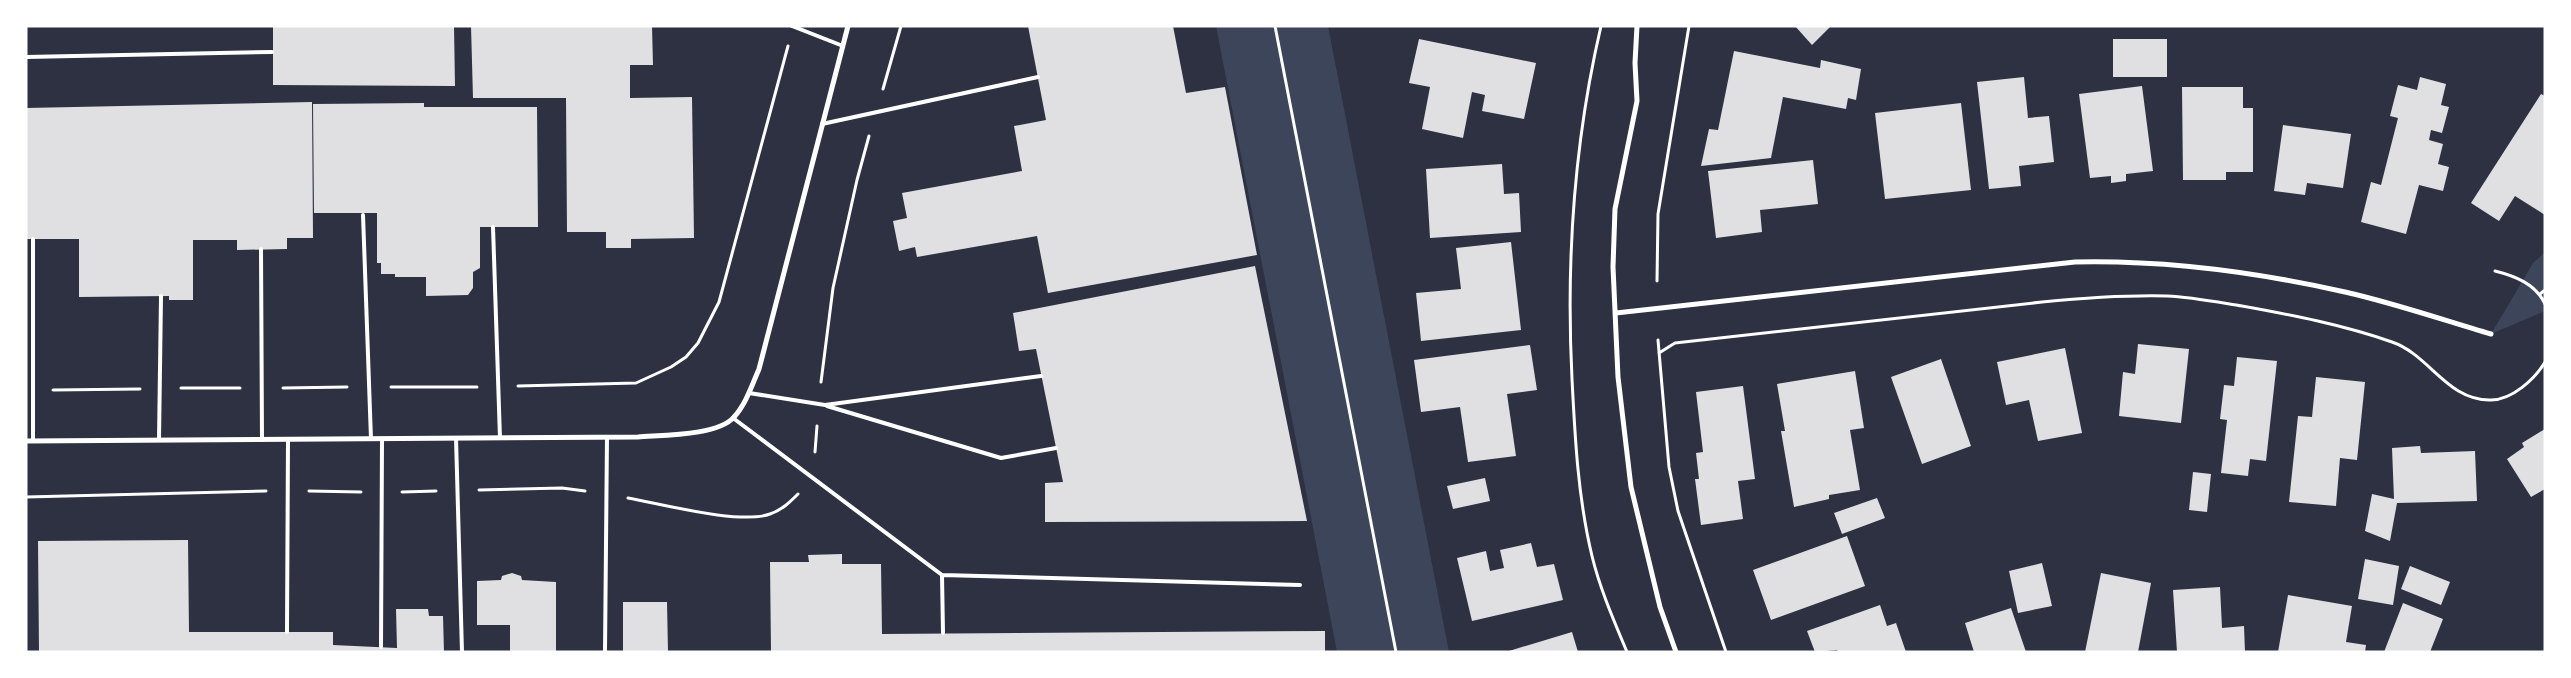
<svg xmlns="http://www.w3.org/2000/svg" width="2571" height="678" font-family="Jost,sans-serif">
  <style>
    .green { fill: #3c4559 }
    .building { fill: #e0e0e3 }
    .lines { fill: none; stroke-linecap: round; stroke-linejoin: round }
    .path { stroke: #fff; stroke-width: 3 }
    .service { stroke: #fff; stroke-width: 4 }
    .minor { stroke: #fff; stroke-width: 5 }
  </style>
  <rect width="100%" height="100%" fill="#2d3142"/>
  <path class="green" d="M1216 26H1328L1449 652H1337Z
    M2545 252V311L2491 334 2533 263Z"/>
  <path class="building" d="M273 26H454L455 86 273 85Z
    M471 26H652L653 65H630V98L692 97 694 238 631 239V248H606V232H567L566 98H473Z
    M1028 26H1173L1186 93 1225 87 1257 255 1048 293 1037 236 917 257 915 247 899 251 893 221 907 218 902 193 1022 171 1014 126 1046 120Z
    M1795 26H1831L1812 45Z
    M1419 39 1536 63 1524 119 1482 111 1485 95 1472 92 1463 138 1422 129 1430 87 1409 83Z
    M2113 39H2167V77H2113Z
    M1734 51 1820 68 1821 60 1861 69 1856 100 1848 98 1846 109 1783 97 1771 158 1701 166 1709 129 1718 130Z
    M2024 77 2028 118 2049 116 2054 162 2019 166 2021 186 1989 189 1977 82Z
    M2420 77 2446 84 2441 105 2449 107 2442 133 2431 130 2429 140 2443 144 2438 164 2449 167 2443 191 2419 185 2406 234 2361 222 2371 182 2381 185 2398 118 2390 116 2398 85 2417 90Z
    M2142 86 2153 171 2126 174V181L2111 183V176L2090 178 2079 94Z
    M2182 87H2243V108H2253V172H2226V180H2183Z
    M2541 94 2545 96V215L2515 196 2499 221 2471 203Z
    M312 102 313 238H287V249L237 250V240H193V300H169V296L79 297V239H26V108Z
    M424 103V107H537L538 227H480V268L473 272V288L468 295 426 296V277H395V274H381V263H377V213H314L313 104Z
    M1961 103 1971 190 1885 199 1875 113Z
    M2283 125 2351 134 2343 188 2307 183 2305 195 2274 191Z
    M1813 160 1818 204 1760 210 1762 232 1716 238 1708 171Z
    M1502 164 1504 194 1519 193 1521 232 1430 238 1426 169Z
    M1511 242 1521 330 1421 341 1416 293 1461 289 1456 248Z
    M1255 266 1307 521 1045 522V483L1063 482 1036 349 1019 351 1013 313Z
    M2138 344 2189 349 2181 423 2119 416 2123 372 2135 374Z
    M1530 345 1537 390 1507 394 1516 456 1468 462 1460 407 1421 412 1414 360Z
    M2065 348 2082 433 2038 441 2029 400 2006 405 1997 362Z
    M2237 357 2277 361 2266 461 2250 459 2248 476 2221 473 2227 420 2220 419 2224 385 2234 386Z
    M1941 359 1971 446 1922 464 1891 377Z
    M1855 371 1864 428 1850 430 1860 490 1829 495V499L1794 507 1781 431H1785L1777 384Z
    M2316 377 2365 382 2357 460 2340 458 2336 506 2289 502 2298 416 2312 417Z
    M1743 386 1755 479 1738 481 1743 519 1701 525 1695 479H1699L1696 453 1703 452 1696 392Z
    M2545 429V489L2531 497 2507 459 2524 447 2522 443Z
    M2420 446 2421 453 2475 451 2477 501 2397 503 2390 541 2365 531 2372 494 2394 499 2392 448Z
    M2193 472 2211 474 2207 512 2189 510Z
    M1485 478 1490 501 1453 509 1447 486Z
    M1877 498 1885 518 1842 534 1834 513Z
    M1847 536 1865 586 1771 620 1753 570Z
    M188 540 189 632H333V645L397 648 396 609H428L429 616H443L444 652H39L38 541Z
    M1531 543 1537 567 1554 564 1563 600 1472 621 1457 558 1486 551 1490 571 1504 568 1500 550Z
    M842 554V564H881L882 634 1325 631V652H771L770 562H809L808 555Z
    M2365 559 2399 566 2393 605 2358 599Z
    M2042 563 2052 606 2018 613 2009 571Z
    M2410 566 2450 582 2441 605 2401 589Z
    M512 573 521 576 522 580 556 582V652H510V625H477V581L501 580 502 576Z
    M2101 573 2151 583 2138 652H2085Z
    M2220 587 2222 628 2244 626 2245 652H2177L2173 590Z
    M2288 595 2352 606 2346 642 2366 645 2365 652H2278Z
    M623 602H667L668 652H623Z
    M2403 603 2443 619 2430 652H2384Z
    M1880 605 1887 626 1896 623 1906 652H1838L1837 650 1815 652 1807 631Z
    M2011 608 2026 652H1974L1965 623Z
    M1572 632 1578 652H1509V651Z"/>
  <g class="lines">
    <path class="path" d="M1275 26 1396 652
      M1601 26C1574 142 1566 261 1572 379 1575 438 1578 498 1592 556 1600 589 1614 621 1627 652
      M883 89 901 26
      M2495 271C2515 276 2536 284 2545 304
      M1657 281 1658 214 1689 26
      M2540 294 2545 290
      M1658 340 1669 467 1678 511 1726 652
      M1659 353 1675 343 2042 302C2083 298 2125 295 2167 296 2191 297 2217 302 2242 306 2292 315 2344 325 2392 342 2430 355 2447 401 2491 400 2512 400 2535 379 2545 362
      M821 382 833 288 857 180 869 136
      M518 386 636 383 671 367 686 357 698 343 719 302 788 46
      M391 387H477
      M181 388H240
      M283 388 347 387
      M53 390 140 389
      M815 452 817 426
      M479 490 562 488 585 491
      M309 491 361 492
      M402 492 436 491
      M26 497 266 491
      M628 498C662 504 740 525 770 514 782 510 790 502 798 494"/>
    <path class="service" d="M792 26 843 46
      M26 57 272 52
      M822 124 1038 77
      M363 215 371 439
      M493 227 500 438
      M261 249 262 440
      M749 393 825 405 1041 376
      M827 406 1001 458 1056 448
      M733 418 942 575 943 633
      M456 438 462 652
      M159 440 161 296
      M33 441V239
      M942 575 1300 585
      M287 632 288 439
      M381 647 382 439
      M605 652 607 437"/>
    <path class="minor" d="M1637 26 1635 63 1637 101 1615 209 1613 267 1618 377 1631 487 1660 607 1676 652
      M1616 313 2075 262C2167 260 2256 272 2345 292 2394 303 2443 320 2491 334
      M26 441 638 437C661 435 718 436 734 417 746 404 752 385 759 369L848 26"/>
  </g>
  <rect width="2571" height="678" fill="none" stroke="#ffffff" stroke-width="55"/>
</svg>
